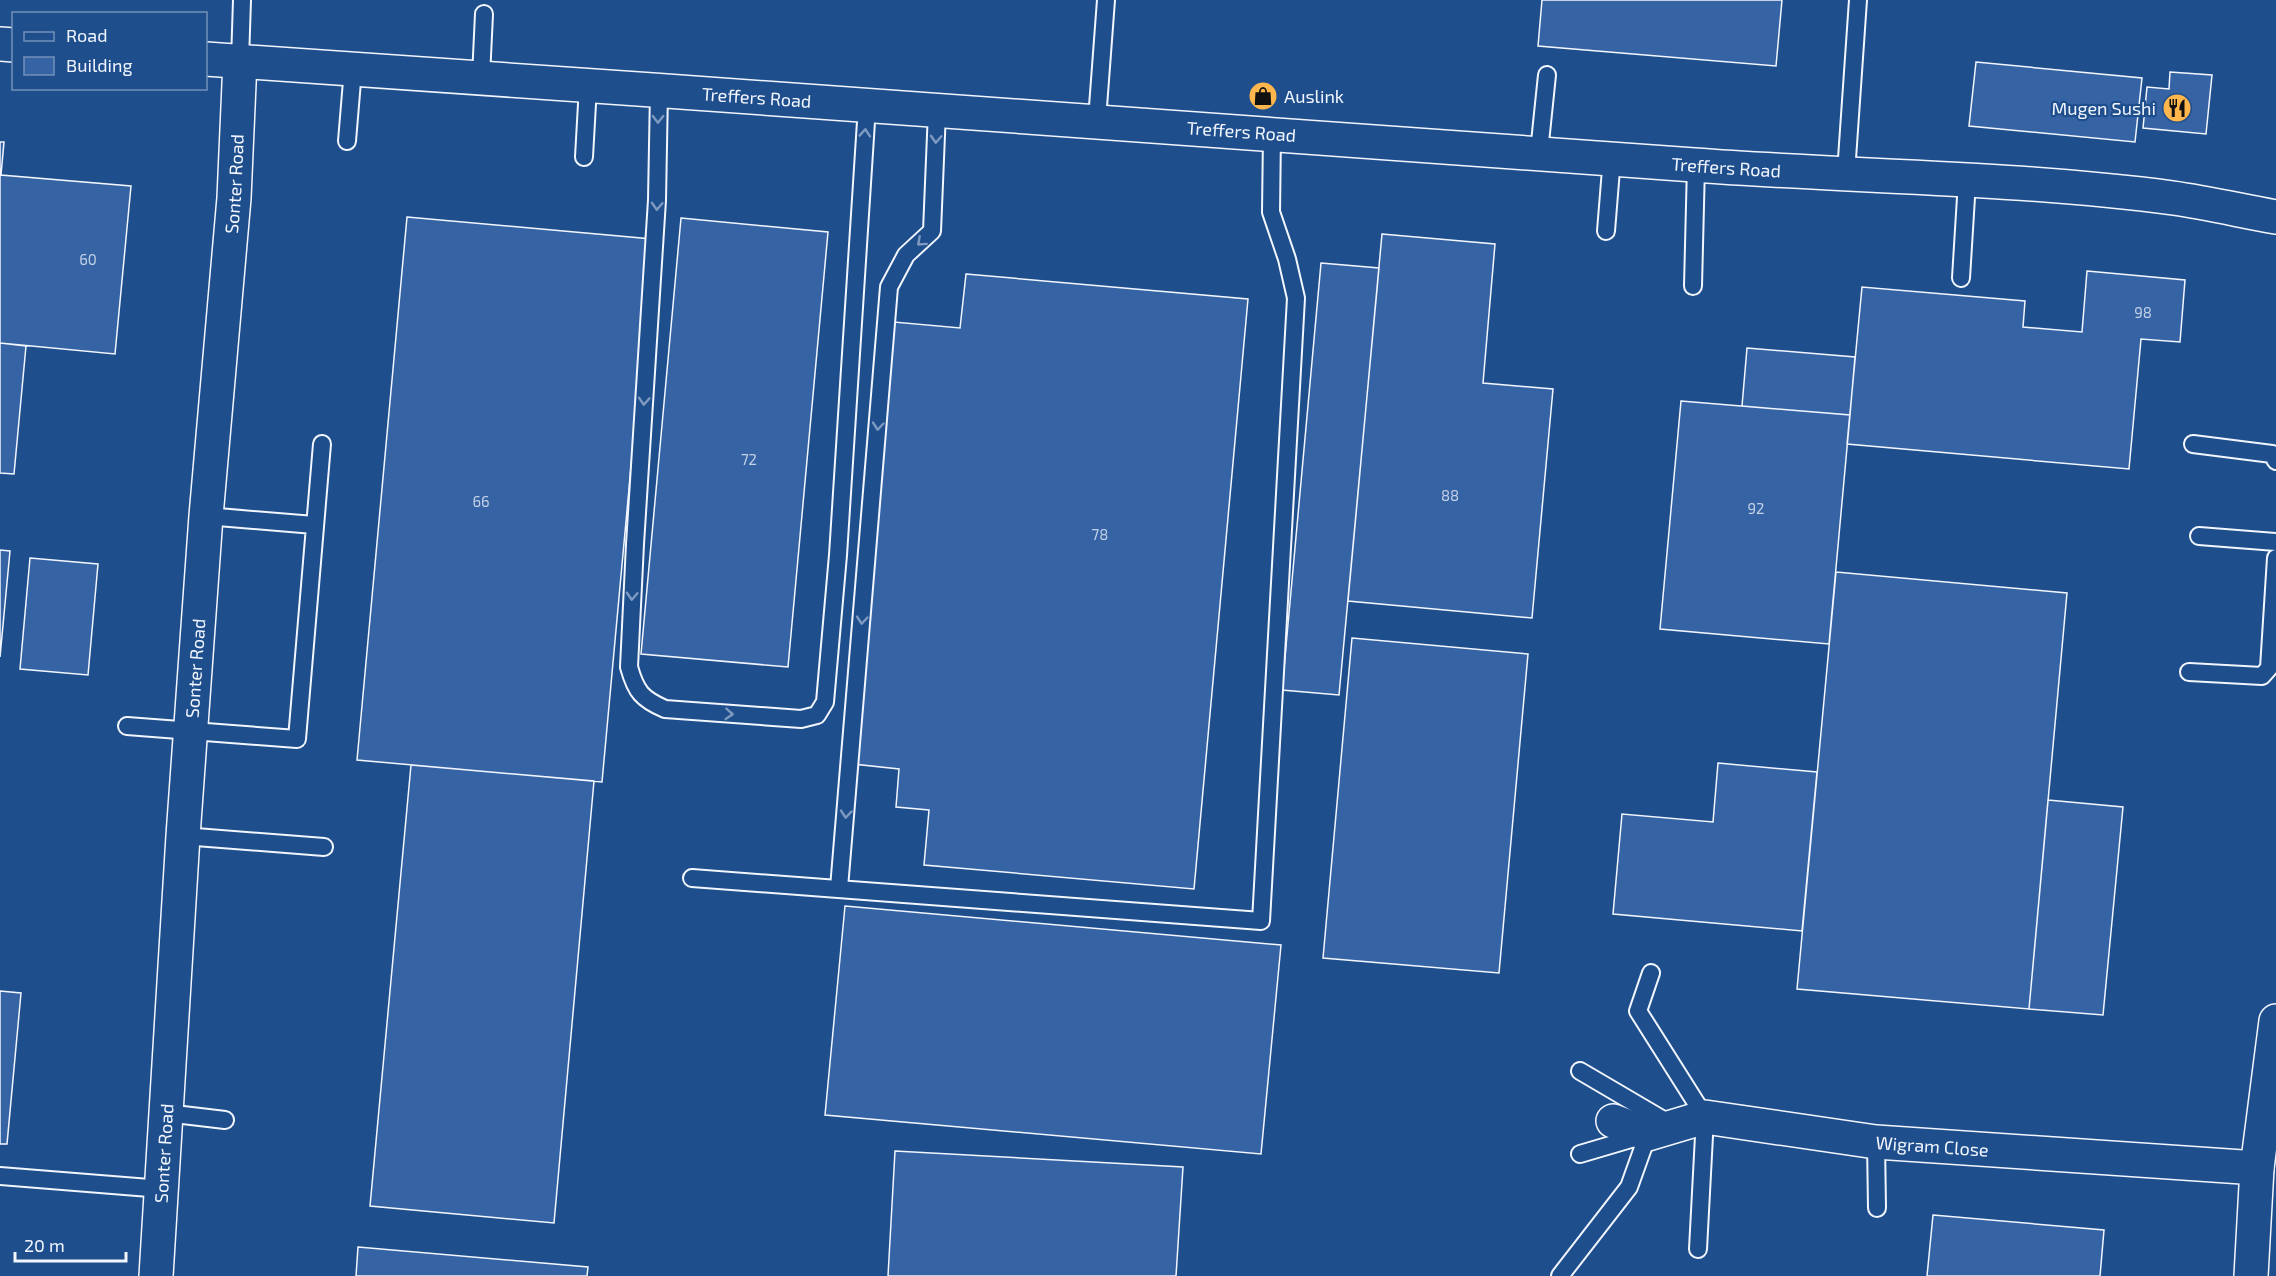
<svg xmlns="http://www.w3.org/2000/svg" width="2276" height="1276" font-family="'Exo 2',sans-serif">
  <style>
    .building { fill: #3563a3; stroke: #f2f6ff; stroke-width: 1.5 }
    .lines { fill: none; stroke-linecap: round; stroke-linejoin: round }
    .service-casing { stroke: #f2f6ff; stroke-width: 20 }
    .minor-casing { stroke: #f2f6ff; stroke-width: 36 }
    .tertiary-casing { stroke: #f2f6ff; stroke-width: 36 }
    .secondary-casing { stroke: #f2f6ff; stroke-width: 36 }
    .service { stroke: #1f4e8c; stroke-width: 16 }
    .minor { stroke: #1f4e8c; stroke-width: 33 }
    .tertiary { stroke: #1f4e8c; stroke-width: 33 }
    .secondary { stroke: #1f4e8c; stroke-width: 33 }
    .oneway { stroke: #7e9ac0 }
    .labels { text-anchor: middle; dominant-baseline: central; stroke-width: 4.5; stroke-linejoin: round; paint-order: stroke }
    .number-label { font-size: 15px; fill: #c3d1e8 }
    .poi-label { font-size: 18px; fill: #f2f6ff; stroke: #1f4e8c; text-anchor: start }
    .street-label { font-size: 18px; fill: #f2f6ff; stroke: #1f4e8c }
  </style>
  <rect width="100%" height="100%" fill="#1f4e8c"/>
  <path class="building" d="M1542 0H1782L1776 66 1538 46Z
    M1976 62 2142 78 2135 142 1969 126Z
    M2170 72 2212 75 2206 134 2143 128 2147 87 2169 89Z
    M0 142H4L1 175 131 186 115 354 0 343Z
    M407 217 652 239 602 782 357 760Z
    M681 218 828 232 788 667 641 654Z
    M1382 234 1495 244 1483 383 1553 389 1532 618 1348 601Z
    M1321 263 1379 268 1339 695 1282 690Z
    M2087 271 2185 280 2180 342 2141 339 2129 469 1847 444 1862 287 2025 301 2023 327 2082 332Z
    M966 274 1248 299 1194 889 924 865 929 810 896 807 899 769 853 764 894 322 960 328Z
    M0 343 26 346 14 474 0 473Z
    M1747 348 1855 357 1850 415 1742 406Z
    M1681 401 1850 415 1829 644 1660 629Z
    M0 550 10 551 0 657Z
    M30 558 98 564 88 675 20 669Z
    M1836 572 2067 593 2029 1009 1797 989Z
    M1352 638 1528 654 1499 973 1323 958Z
    M1718 763 1817 772 1802 931 1613 914 1622 814 1713 822Z
    M411 765 594 781 554 1223 370 1206Z
    M2048 800 2123 807 2103 1015 2029 1009Z
    M845 906 1281 945 1261 1154 825 1115Z
    M0 991 21 993 7 1144H0Z
    M895 1151 1183 1167 1176 1276H888Z
    M1933 1215 2104 1230 2100 1276H1927Z
    M358 1247 588 1267 587 1276H356Z"/>
  <g class="lines">
    <g class="service-casing">
      <path id="service" d="M240 61 242 0
        M481 77 484 14
        M659 91 657 200 635 544 629 667C636 692 642 699 665 709L801 719 817 715 825 702 838 555 867 106
        M1097 120 1106 0
        M347 141 353 69
        M1539 152 1547 75
        M584 157 588 86
        M1846 173 1858 0
        M1606 231 1612 157
        M1961 278 1967 181
        M1693 286 1696 165
        M2193 444 2272 454 2276 461
        M206 516 314 525
        M2199 536 2276 542
        M2189 672 2262 676 2269 668 2276 558
        M127 726 297 739 322 444
        M183 836 324 847
        M692 878 1261 921 1296 298 1287 259 1271 212 1272 134
        M839 888 889 287 906 255 932 231 937 111
        M1651 973 1638 1011 1705 1117 1698 1249
        M1580 1071 1672 1125
        M166 1113 225 1120
        M1876 1142 1877 1208
        M1580 1154 1641 1136
        M0 1176 162 1189
        M1560 1276 1629 1187 1648 1134"/>
    </g>
    <g class="minor-casing">
      <g id="minor">
        <path id="s1" d="M1613 1121 1648 1134 1705 1117 1876 1142 2257 1168"/>
        <path id="s2" d="M156 1276 183 836 206 516 234 198 240 61"/>
      </g>
    </g>
    <g class="tertiary-casing">
      <g id="tertiary">
        <path d="M0 44 14 45"/>
        <path id="s3" d="M206 59C702 94 1198 126 1694 165 1854 177 2015 177 2173 198 2208 203 2242 211 2276 217"/>
      </g>
    </g>
    <g class="secondary-casing">
      <path id="secondary" d="M2251 1276 2257 1168 2276 1021"/>
    </g>
    <use href="#service" class="service"/>
    <use href="#minor" class="minor"/>
    <use href="#tertiary" class="tertiary"/>
    <use href="#secondary" class="secondary"/>
  </g>
  <defs><path id="oneway-chevron" d="M-2-3.5L2.5 0L-2 3.5" fill="none" stroke-width="1.6" stroke-linecap="round" stroke-linejoin="round" transform="scale(1.5)"/></defs>
  <g class="oneway">
    <use href="#oneway-chevron" transform="translate(658 119) rotate(91)"/>
    <use href="#oneway-chevron" transform="translate(865 133) rotate(-86)"/>
    <use href="#oneway-chevron" transform="translate(936 139) rotate(93)"/>
    <use href="#oneway-chevron" transform="translate(657 206) rotate(93)"/>
    <use href="#oneway-chevron" transform="translate(921 242) rotate(138)"/>
    <use href="#oneway-chevron" transform="translate(644 401) rotate(94)"/>
    <use href="#oneway-chevron" transform="translate(878 426) rotate(95)"/>
    <use href="#oneway-chevron" transform="translate(632 596) rotate(93)"/>
    <use href="#oneway-chevron" transform="translate(862 620) rotate(95)"/>
    <use href="#oneway-chevron" transform="translate(729 714) rotate(4)"/>
    <use href="#oneway-chevron" transform="translate(846 814) rotate(95)"/>
  </g>
  <defs>
    <g id="shop-disc" transform="scale(1.5)"><circle r="9.5" fill="#ffb74d" stroke="#1f4e8c"/><path d="M-5-2.5h2.3a2.7 3.5 0 0 1 5.4 0H5L5.5 6h-11ZM-1.5-2.5h3a1.5 2.3 0 0 0-3 0Z" fill="#111"/></g>
    <g id="restaurant-disc" transform="scale(1.5)"><circle r="9.5" fill="#ffb74d" stroke="#1f4e8c"/><path d="M-5-6h1v4h1v-4h1v4h1v-4h1v5L-1.5 .5V6h-2V.5L-5-1ZM5-6V6H3V1.5H1.5Q1.5-4 5-6Z" fill="#111"/></g>
  </defs>
  <g fill-rule="evenodd">
    <use href="#shop-disc" x="1263" y="96"/>
    <use href="#restaurant-disc" x="2177" y="108"/>
  </g>
  <g class="labels">
    <g class="number-label">
      <text x="88" y="259">60</text>
      <text x="2143" y="312">98</text>
      <text x="749" y="459">72</text>
      <text x="1450" y="495">88</text>
      <text x="481" y="501">66</text>
      <text x="1756" y="508">92</text>
      <text x="1100" y="534">78</text>
    </g>
    <g class="poi-label">
      <text x="1284" y="96">Auslink</text>
      <text x="2156" y="108" text-anchor="end">Mugen Sushi</text>
    </g>
    <g class="street-label">
      <text stroke="none"><textPath href="#s3" startOffset="552">Treffers Road</textPath></text>
      <text stroke="none"><textPath href="#s3" startOffset="1038">Treffers Road</textPath></text>
      <text stroke="none"><textPath href="#s3" startOffset="1524">Treffers Road</textPath></text>
      <text stroke="none"><textPath href="#s2" startOffset="1095">Sonter Road</textPath></text>
      <text stroke="none"><textPath href="#s2" startOffset="609">Sonter Road</textPath></text>
      <text stroke="none"><textPath href="#s1" startOffset="326">Wigram Close</textPath></text>
      <text stroke="none"><textPath href="#s2" startOffset="123">Sonter Road</textPath></text>
    </g>
  </g>
  <rect x="12" y="12" width="195" height="78" fill="#1f4e8c" stroke="#7391ba" stroke-width="1.5"/>
  <rect x="24" y="32" width="30" height="9" fill="#1f4e8c" stroke="#7391ba" stroke-width="1.5"/>
  <text x="66" y="42" font-size="18" fill="#f2f6ff">Road</text>
  <rect x="24" y="57" width="30" height="18" fill="#3563a3" stroke="#7391ba" stroke-width="1.5"/>
  <text x="66" y="72" font-size="18" fill="#f2f6ff">Building</text>
  <path d="M15 1252v9h111v-9" fill="none" stroke="#f2f6ff" stroke-width="3"/>
  <text x="24" y="1252" font-size="18" fill="#f2f6ff" stroke="#1f4e8c" stroke-width="4.5" paint-order="stroke">20 m</text>
</svg>
